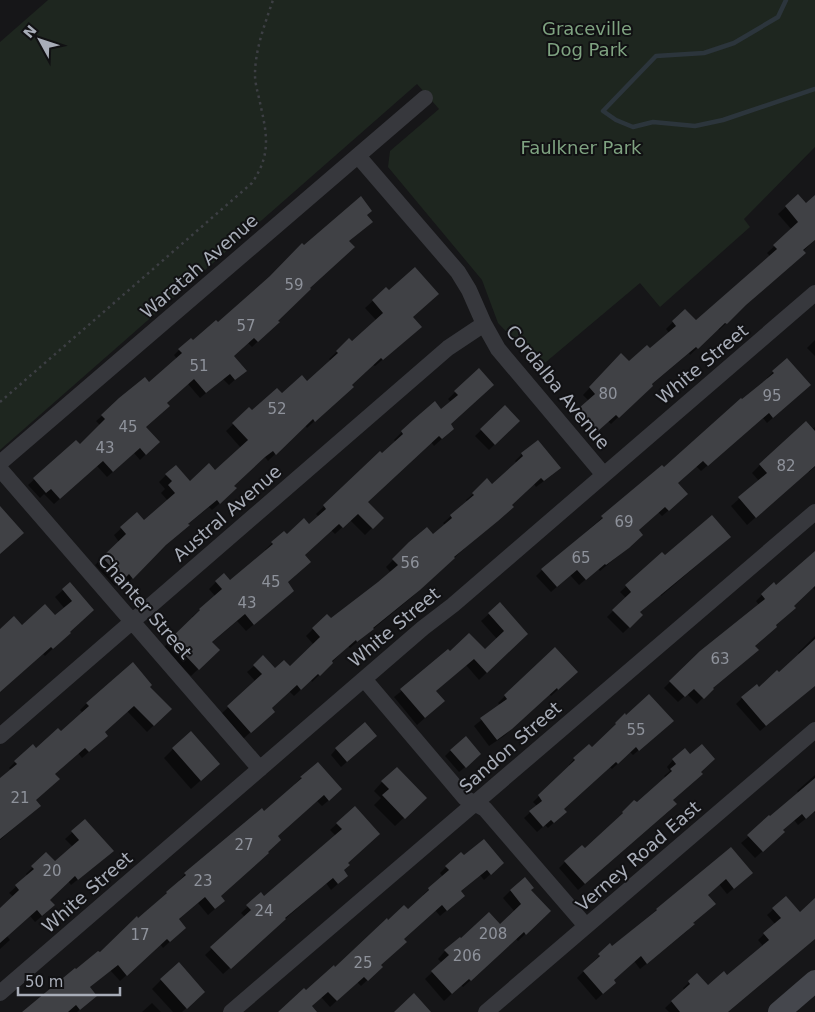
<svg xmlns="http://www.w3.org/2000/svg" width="815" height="1012" font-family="'DejaVu Sans',sans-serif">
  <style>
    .green { fill: #1e261f }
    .shadow { fill: #0007 }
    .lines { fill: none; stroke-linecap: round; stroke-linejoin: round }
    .stream { stroke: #2c353c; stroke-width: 4.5 }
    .building { fill: #404145 }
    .path { stroke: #3d3f44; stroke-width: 2.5; stroke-dasharray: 2.5 4; stroke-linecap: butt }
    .street { stroke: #37383d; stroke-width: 16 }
    .secondary { stroke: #45474d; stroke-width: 22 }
    .labels { text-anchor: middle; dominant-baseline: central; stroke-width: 4; stroke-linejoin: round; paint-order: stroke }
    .number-label { font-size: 15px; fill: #8e929b }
    .park-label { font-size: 18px; fill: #7fa381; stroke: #111113 }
    .street-label { font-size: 18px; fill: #a8adb8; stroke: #111113 }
  </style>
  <rect width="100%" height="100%" fill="#161618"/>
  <path class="green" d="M48 0H815V147L744 219 750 227 660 307 640 283 540 367 498 323 482 280 388 167 390 151 439 109 417 84 0 450V42Z"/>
  <path class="shadow" d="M798 196 805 205 815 197V240L719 330 717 329 690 355 689 353 651 385 611 424 608 421 591 437 573 416 589 401 583 395 621 355 629 362 650 349 669 333 666 329 685 310 696 322 771 257 767 253 792 230 778 214Z
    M366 216 348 241 309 288 277 321 272 328 252 347 248 343 232 356 239 376 229 385 223 379 200 398 188 384 166 404 144 427 158 442 140 460 134 453 107 477 97 466 54 504 44 494 40 498 28 485 76 442 80 446 101 426 96 421 102 416 149 384 177 359 174 355 179 350 193 342 218 324 304 247Z
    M386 289 412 317 413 334 375 366 373 365 307 428 305 425 268 461 265 457 256 465 233 486 228 496 212 510 209 507 187 525 125 585 121 581 115 586 95 565 119 542 114 535 137 514 144 522 168 501 161 493 165 489 159 482 166 475 190 483 215 472 241 448 226 431 249 409 252 412 307 382 331 361 329 359 349 340 351 342 376 320 365 308Z
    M815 340V356L807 348Z
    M478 370 449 425 445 436 434 446 431 442 367 502 382 518 365 535 350 520 335 534 331 530 304 555 286 583 285 598 246 631 237 621 211 643 218 650 191 676 163 648 194 618 192 617 200 610 215 596 209 589 216 582 230 581 266 551 265 550 272 543 309 526 319 517 316 514 380 453 382 455 396 442 394 440 413 421 441 411 451 402 448 399Z
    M773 372 803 391 767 423 763 418 701 471 696 466 677 483 681 500 662 516 658 512 637 530 636 541 600 571 598 569 579 585 570 575 551 592 536 576 542 570 662 466 664 469 768 379 767 378Z
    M505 407 518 421 489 450 475 436Z
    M815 427V467L809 472 808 471 747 525 731 506 759 481 752 473 760 465Z
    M537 442 552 475 536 487 534 484 412 597 350 648 348 646 312 682 311 680 294 696 289 691 271 709 266 718 243 739 221 714 256 682 247 672 254 666 275 670 290 668 314 645 306 636 327 615 331 620 391 573 386 567 410 543 433 536 445 525 443 523 467 502 466 500 473 494 492 485 517 464 515 461 522 454Z
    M730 537 661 596 660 594 639 612 642 615 623 633 607 617 626 598 620 592 642 572 664 557Z
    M815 553V590L812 587 792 606 697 704 687 694 678 702 664 688 700 652 759 605 756 601 762 595 774 584 776 586Z
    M70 584 93 610 45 656 43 654 0 691V631L22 627 55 617 65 609 55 597Z
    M500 604 526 634 479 680 466 665 435 691 436 708 417 725 394 697 449 653 485 651 497 639 481 621Z
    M815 636V685L760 731 736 704 742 698 759 688 779 673 800 655 798 653Z
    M133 664 149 687 170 709 147 732 127 711 103 732 100 742 82 758 78 753 54 774 35 800 39 806 0 840V780L11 770 9 768 24 753 36 750 61 733 83 713 80 710 86 704Z
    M569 679 551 696 549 694 504 736 489 746 474 726 500 705 498 703 505 696Z
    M625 715 666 727 633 755 630 752 612 769 610 767 563 809 565 812 548 828 545 825 537 832 524 818 537 806 533 802 570 766 569 765 574 759 592 749Z
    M370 742 341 767 331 755 336 749Z
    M173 749 209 773 191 789 164 758Z
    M451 750 474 760 459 772 445 756Z
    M690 756 669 811 578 890 559 868 565 862 585 850 634 802 636 804 666 778 664 776 670 771 667 767 673 760Z
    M317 763 334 796 322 806 317 801 276 836 219 897 216 908 208 915 198 903 178 920V934L163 948 160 944 120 981 110 970 89 988V1002L77 1012H24L100 954 179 882V881L185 874 262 810 264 812 295 785V784L301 778Z
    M815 775V813L814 812 798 825 794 820 782 830 776 839 755 858 741 843 799 794 797 791Z
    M382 782 425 798 395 826 374 805 381 798 374 791Z
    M355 807 346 863 342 871 340 882 331 890 326 883 223 974 205 955 245 917 241 913 261 894 264 898 336 836 330 830Z
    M85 821 106 857 71 885 68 881 48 900 47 912 35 922 30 916 7 936 10 940 0 949V910L14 897 9 893 28 876 26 874 46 854 55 862 73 847 65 839Z
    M731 848 745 879 727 894 719 884 706 895 687 931 640 969 634 961 612 980 608 989 596 1000 577 978 610 945 612 947Z
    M446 867 496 869 484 880 480 875 460 892 457 902 440 916 435 910 403 939 380 965 375 973 361 986 357 982 330 1007 321 997 311 1007 316 1012H280L335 969 370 935 404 907 408 911 424 896 423 895 429 889 443 877 440 873Z
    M511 890 530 891 542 918 518 941 516 939 463 987 461 985 444 1001 425 979 442 963 438 959 445 951 500 925 515 912 503 898Z
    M786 898 800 913 815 899V937L799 952 728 1012H669L665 1008 684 990 683 988 697 975 707 986 727 977 763 946 758 940 775 924 767 915Z
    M161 980 195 1000 182 1012H173L152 989Z
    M152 1003 161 1012H142Z"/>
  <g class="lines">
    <path class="stream" d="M786 0 778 17 734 43 704 53 656 56 603 111 616 120 633 127 653 122 695 126 723 120 815 89"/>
  </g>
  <path class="building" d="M798 194 806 203 815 195V240L803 250 806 253 746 305 727 324 725 323 698 349 696 347 652 384 653 386 619 418 616 415 598 431 579 408 595 394 589 387 621 353 629 361 647 345 650 348 676 326 672 321 685 309 696 320 777 249 773 245 798 222 785 206Z
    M361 196 372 211 367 215 373 222 349 241 355 247 310 288 311 289 278 321 280 322 258 342 254 338 234 356 247 371 235 380 230 374 206 393 194 379 167 403 170 406 146 427 160 442 146 455 140 448 113 472 103 461 60 499 51 489 46 493 33 478 76 440 80 444 105 419 101 415 119 398 145 377 149 382 182 353 178 349 191 338 193 340 216 320 218 322 270 276 302 243 304 245Z
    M415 267 439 294 413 317 422 327 383 360 381 358 352 385 354 387 315 422 313 419 276 455 273 451 265 457 234 486 237 488 220 504 217 500 188 524 190 525 166 545 133 579 129 574 123 580 102 557 126 534 120 527 137 512 144 520 175 493 168 485 172 481 165 474 176 465 190 481 209 463 215 470 248 440 232 423 249 407 252 410 277 388 282 393 302 375 307 381 338 353 336 351 349 338 352 341 383 313 372 300 386 287 389 290Z
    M787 358 811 385 773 418 769 413 708 466 703 461 678 483 688 494 669 511 665 507 639 530 643 535 629 548 606 565 605 564 586 580 577 570 557 587 541 569 603 518 601 516 662 465 664 467 741 398 742 399 774 373 772 371Z
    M479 368 494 385 451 424 454 429 442 439 439 436 368 502 384 518 373 529 358 514 343 528 339 524 305 555 311 562 288 582 294 591 254 625 245 614 212 642 220 650 199 670 170 639 200 610 199 609 222 589 215 581 224 573 230 580 273 544 271 542 284 531 287 534 304 518 309 524 326 509 323 505 380 451 382 453 403 434 401 431 413 420 435 401 441 409 458 395 454 391Z
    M505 405 520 421 495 445 480 429Z
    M806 421 815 431V466L756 518 738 497 767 473 759 464Z
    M538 440 561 468 544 481 541 478 512 505 514 507 498 521 454 557 455 558 420 590 373 628 374 629 357 642 356 640 332 661 333 663 320 676 318 674 301 690 297 685 272 708 275 712 251 733 227 706 262 674 253 665 263 655 275 668 284 660 290 666 320 637 312 628 327 614 331 618 378 582 398 565 392 559 409 542 427 527 433 534 452 518 450 515 474 495 472 493 487 478 492 484 523 456 521 453Z
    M0 506 24 533 0 554Z
    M712 515 731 537 640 612 643 615 630 628 612 610 631 592 625 585 662 552 665 555Z
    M815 551V586L794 606 796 608 776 625 777 627 755 646 759 650 713 688 714 689 704 699 694 689 685 697 669 681 700 651 765 599 761 594 774 582 776 585Z
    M70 582 94 610 70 632 71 633 53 649 51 647 0 692V629L14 616 22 625 45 604 55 615 72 601 62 589Z
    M500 602 528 634 487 673 474 659 436 691 445 701 425 718 400 689 448 649 450 651 469 633 485 649 504 631 488 613Z
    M815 639V686L766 726 741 697 757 684 759 687 777 670 779 672Z
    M555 647 578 672 558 690 557 688 512 729 497 740 480 718 507 699 504 695Z
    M133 662 152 685 150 687 172 709 154 726 134 706 105 732 108 736 89 752 85 748 55 774 60 779 36 800 41 806 0 839V778L17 764 14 761 33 744 36 748 58 728 61 731 89 706 86 703Z
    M649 694 674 721 639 751 636 747 618 764 616 762 564 809 567 812 554 823 551 820 543 827 529 811 542 801 538 795 575 760 573 758 589 744 592 747 616 724 615 723 625 713 626 715Z
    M365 722 377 736 347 762 335 748Z
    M191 731 220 764 201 781 172 748Z
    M466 736 481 754 466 768 450 750Z
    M702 744 715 759 701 772 703 774 673 800 677 804 585 884 564 861 582 845 585 848 623 813 622 812 634 800 637 802 672 771 670 769 676 764 672 759 685 748 690 754Z
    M318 762 342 789 329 801 324 795 278 836 281 840 268 852 269 853 221 896 225 901 215 909 205 897 179 919 186 928 170 942 167 939 127 976 118 965 90 987 97 996 80 1010 76 1005 68 1012H22L75 968 76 969 98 951 100 952 137 916 138 918 167 893 166 892 186 875 184 873 262 808 264 811 302 778 300 777Z
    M397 767 427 798 405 819 382 795 389 789 381 781Z
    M815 778V811L806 819 802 814 783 830 785 832 763 852 747 835 769 815 770 816Z
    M355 806 380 834 348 863 350 865 344 870 348 876 338 884 333 878 285 918 286 919 231 969 210 947 251 910 246 905 261 892 264 896 342 829 336 823Z
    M85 819 114 851 78 880 75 876 50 900 55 905 42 916 37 910 0 943V908L19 890 15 885 34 869 31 866 46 852 55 861 79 840 71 831Z
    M484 839 504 863 491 875 487 870 461 891 465 896 447 911 442 905 404 939 407 942 381 965 383 967 368 981 364 977 337 1001 328 992 312 1006 317 1012H278L304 988 306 990 334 965 335 967 387 918 388 920 404 905 408 909 429 890 428 888 449 870 445 866 461 852 464 855Z
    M731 847 753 873 734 889 726 879 708 895 716 904 693 923 695 924 647 964 641 956 614 980 616 983 603 994 583 971 600 956 598 954 610 943 612 946 657 910 656 909Z
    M525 877 534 888 531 890 551 911 526 935 524 932 471 981 469 979 452 994 431 971 449 955 444 950 460 937 461 938 489 912 500 924 521 904 510 890Z
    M786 896 800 912 815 898V939L728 1012H680L671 1001 690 984 688 981 697 973 708 985 724 971 727 975 769 940 763 933 781 918 772 908Z
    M179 962 205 992 187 1009 160 979Z
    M414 993 431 1012H394Z"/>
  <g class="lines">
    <path class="path" d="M0 402 252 183C273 152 266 131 259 98 257 90 255 82 255 75 255 49 265 24 273 0"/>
    <path class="street" d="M358 156 458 272 469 290 484 324 498 349 604 475
      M0 463 425 98
      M0 469 260 769
      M364 679 465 798 485 809 586 926
      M0 736 448 348 484 324
      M0 993 423 628 453 605 815 293
      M231 1012 815 512
      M486 1012 815 730"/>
    <path class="secondary" d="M779 1012 815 981"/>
  </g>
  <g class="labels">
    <g class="number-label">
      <text x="294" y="285">59</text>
      <text x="246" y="326">57</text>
      <text x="199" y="366">51</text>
      <text x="608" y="394">80</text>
      <text x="772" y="396">95</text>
      <text x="277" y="409">52</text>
      <text x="128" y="427">45</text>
      <text x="105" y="448">43</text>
      <text x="786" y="466">82</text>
      <text x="624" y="522">69</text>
      <text x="581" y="558">65</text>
      <text x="410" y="563">56</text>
      <text x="271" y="582">45</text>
      <text x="247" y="603">43</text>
      <text x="720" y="659">63</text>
      <text x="636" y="730">55</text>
      <text x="20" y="798">21</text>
      <text x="244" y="845">27</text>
      <text x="52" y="871">20</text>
      <text x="203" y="881">23</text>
      <text x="264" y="911">24</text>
      <text x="493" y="934">208</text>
      <text x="140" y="935">17</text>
      <text x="467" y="956">206</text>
      <text x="363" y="963">25</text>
    </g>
    <g class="park-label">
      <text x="587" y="28">Graceville<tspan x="587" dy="21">Dog Park</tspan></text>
      <text x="581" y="147">Faulkner Park</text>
    </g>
    <g class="street-label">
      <text transform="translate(199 266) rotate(-41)">Waratah Avenue</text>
      <text transform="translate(702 364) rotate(-40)">White Street</text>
      <text transform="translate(558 387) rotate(51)">Cordalba Avenue</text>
      <text transform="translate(227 513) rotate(-41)">Austral Avenue</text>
      <text transform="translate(145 606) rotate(49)">Chanter Street</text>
      <text transform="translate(394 627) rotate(-40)">White Street</text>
      <text transform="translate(510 747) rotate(-41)">Sandon Street</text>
      <text transform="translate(638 856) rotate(-41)">Verney Road East</text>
      <text transform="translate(87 892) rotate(-41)">White Street</text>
    </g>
  </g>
  <g transform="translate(40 40) rotate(310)" stroke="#111113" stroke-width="4" paint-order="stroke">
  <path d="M0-4L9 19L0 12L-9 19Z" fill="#a8adb8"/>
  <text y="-8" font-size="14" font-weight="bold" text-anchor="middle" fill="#a8adb8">N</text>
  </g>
  <path d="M18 987v8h102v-8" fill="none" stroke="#a8adb8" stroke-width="2.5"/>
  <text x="25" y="987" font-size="15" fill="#a8adb8" stroke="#111113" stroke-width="4" paint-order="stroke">50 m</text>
</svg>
